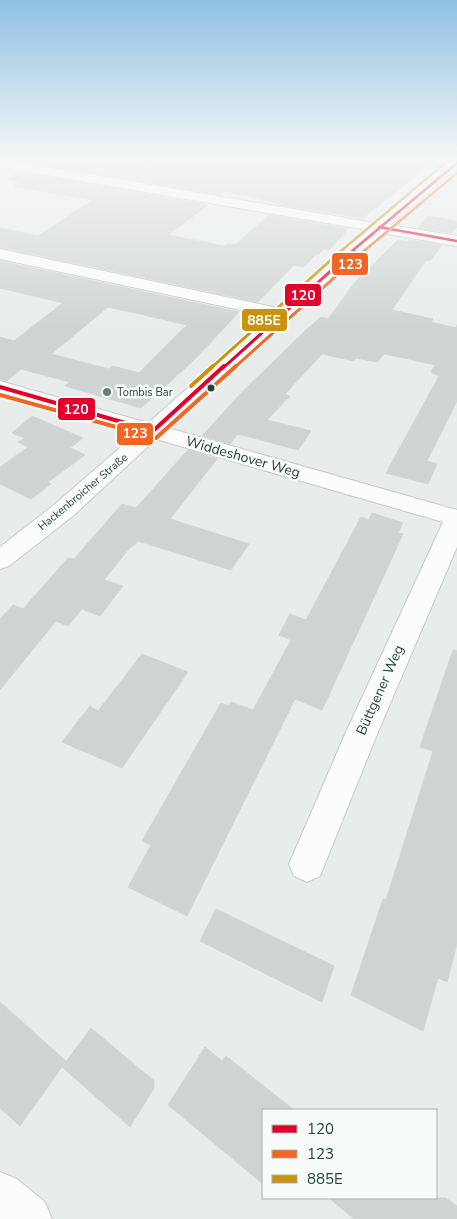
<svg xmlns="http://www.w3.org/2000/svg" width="457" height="1219" font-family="'Nunito Sans',sans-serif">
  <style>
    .building { fill: #cfd4d2; stroke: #d1d6d4; fill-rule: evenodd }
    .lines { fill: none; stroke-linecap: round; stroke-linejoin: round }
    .minor-casing { stroke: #c5cac8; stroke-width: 2 }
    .minor { fill: #fcfcfc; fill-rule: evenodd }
    .bus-1-far2-casing { stroke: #f7fbf9; stroke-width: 4.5 }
    .bus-1-far1-casing { stroke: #f7fbf9; stroke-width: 5.5 }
    .bus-1-casing { stroke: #f7fbf9; stroke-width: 7 }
    .bus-2-far2-casing { stroke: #f7fbf9; stroke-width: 4.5 }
    .bus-2-far1-casing { stroke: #f7fbf9; stroke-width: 5.5 }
    .bus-2-casing { stroke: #f7fbf9; stroke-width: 7 }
    .bus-3-far2-casing { stroke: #f7fbf9; stroke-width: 4.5 }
    .bus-3-far1-casing { stroke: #f7fbf9; stroke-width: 5.5 }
    .bus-3-casing { stroke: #f7fbf9; stroke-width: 7 }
    .bus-1-far2 { stroke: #e4002b; stroke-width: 2.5 }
    .bus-1-far1 { stroke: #e4002b; stroke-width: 3 }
    .bus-1 { stroke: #e4002b; stroke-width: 4 }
    .bus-2-far2 { stroke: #f26522; stroke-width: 2.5 }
    .bus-2-far1 { stroke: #f26522; stroke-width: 3 }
    .bus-2 { stroke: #f26522; stroke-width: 4 }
    .bus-3-far2 { stroke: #cd920c; stroke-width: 2.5 }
    .bus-3-far1 { stroke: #cd920c; stroke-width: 3 }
    .bus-3 { stroke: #cd920c; stroke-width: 4 }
    .bus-dot { fill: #24423a; stroke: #f7fbf9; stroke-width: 2 }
    .poi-dot { fill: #697e78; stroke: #f7fbf9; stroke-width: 2 }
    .labels { text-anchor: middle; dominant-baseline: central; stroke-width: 5; stroke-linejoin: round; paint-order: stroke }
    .far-poi-label { font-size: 11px; fill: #24423a; stroke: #f7fbf9; text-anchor: start }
    .far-street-label { font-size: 11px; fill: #24423a; stroke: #f7fbf9 }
    .street-label { font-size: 14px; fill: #24423a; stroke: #f7fbf9 }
    .line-badge { stroke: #f7fbf9; stroke-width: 2 }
    .badge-label { font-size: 14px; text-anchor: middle; font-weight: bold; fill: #fff }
  </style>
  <rect width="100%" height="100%" fill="#e8edeb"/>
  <path class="building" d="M48 157H80L152 169 170 157 206 162 213 157H428L417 166 426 168 363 218 280 205 281 204 225 191 221 195 36 163Z
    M20 172 208 205 168 235 224 246 228 244 235 245 269 215 348 229 329 250 324 249 319 254H316L304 267 294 265 258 302 0 247V228L38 236 92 200 13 186 20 182 7 179Z
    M428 216 457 221V227L452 233 418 228Z
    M398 240 407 242 409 240 442 245 430 261 426 260 392 310 433 319 431 322 456 328 457 325V401L427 461 437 464 428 484 386 473 439 376 431 372 435 365 409 359 384 354 377 362 356 358 354 361 322 354 285 394 290 396 267 420 311 431 298 450 238 434 230 444 202 436 242 392 305 331 321 317 328 319 357 280Z
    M0 261 239 312 193 361 141 408 65 386 70 382 21 369 7 381 0 379V337L14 341 63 303 0 288ZM108 307 140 314 187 325 139 373 112 366 109 369 51 354Z
    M32 416 83 438 70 448 85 455 48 482 51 484 31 499 0 484V467L28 447 18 442 25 438 12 433Z
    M188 450 217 459 170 519 249 544 231 570 138 541 128 550 104 580 123 586 100 616 82 609 68 626 56 621 0 690V619L13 605 23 609 68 558 74 559 122 504 136 508Z
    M372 513 403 523 398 533 403 534 346 658 322 710 295 699 187 916 128 887 151 845 142 841 221 703 229 706 231 702 253 710 291 640 279 635 290 614 306 620 361 517 369 520Z
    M453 650 457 651V944L447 982 438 978 423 1031 351 995 383 899 386 900 433 751 420 747Z
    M142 654 188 672 122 768 62 742 90 706 98 711Z
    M216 909 334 966 322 1002 200 941Z
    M0 1002 66 1061 20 1126 0 1108Z
    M91 1028 154 1081V1088L130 1127 62 1067Z
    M205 1047 222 1061 226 1056 294 1110H263V1184L168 1105Z
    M329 1198H446L457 1206V1219H354Z"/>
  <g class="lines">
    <g class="minor-casing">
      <path id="minor" d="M0 159 375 223 453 160 457 159V169L390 225 457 236V246L382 233 168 428 457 510V547L378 732 320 876 307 882 294 876 289 864 346 732 443 522 156 439 73 516 9 566 0 569V547L55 504 137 433 0 393V381L148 423 269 316 0 259V249L278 308 367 230 0 167Z
        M0 1172 17 1179 45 1202 52 1219H0Z"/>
    </g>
    <use href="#minor" class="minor"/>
    <g class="bus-1-far2-casing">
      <path id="bus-1-far2" d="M379 227 457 241
        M352 251 457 163"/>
    </g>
    <g class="bus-1-far1-casing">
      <path id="bus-1-far1" d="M223 368 354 250"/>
    </g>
    <g class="bus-1-casing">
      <path id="bus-1" d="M0 387 153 431
        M153 431 224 366"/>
    </g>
    <g class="bus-2-far2-casing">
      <path id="bus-2-far2" d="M364 251 457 173"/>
    </g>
    <g class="bus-2-far1-casing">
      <path id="bus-2-far1" d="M234 368 365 250"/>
    </g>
    <g class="bus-2-casing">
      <path id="bus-2" d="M0 395 156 438 236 366"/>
    </g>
    <g class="bus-3-far2-casing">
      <path id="bus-3-far2" d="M341 251 452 157"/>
    </g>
    <g class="bus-3-far1-casing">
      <path id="bus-3-far1" d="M211 368 342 250"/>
    </g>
    <g class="bus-3-casing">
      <path id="bus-3" d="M191 386 213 366"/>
    </g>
    <use href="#bus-1-far2" class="bus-1-far2"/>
    <use href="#bus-1-far1" class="bus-1-far1"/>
    <use href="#bus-1" class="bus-1"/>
    <use href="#bus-2-far2" class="bus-2-far2"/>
    <use href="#bus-2-far1" class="bus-2-far1"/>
    <use href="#bus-2" class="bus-2"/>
    <use href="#bus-3-far2" class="bus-3-far2"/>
    <use href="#bus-3-far1" class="bus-3-far1"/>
    <use href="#bus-3" class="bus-3"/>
  </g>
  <linearGradient id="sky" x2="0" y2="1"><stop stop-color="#8fc1e3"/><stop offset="0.48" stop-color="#f5f7f6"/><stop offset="1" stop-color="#f5f7f6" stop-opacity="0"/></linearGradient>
  <rect width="457" height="328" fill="url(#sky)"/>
  <circle class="bus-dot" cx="211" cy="388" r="4.5"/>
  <circle class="poi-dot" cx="107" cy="392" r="5"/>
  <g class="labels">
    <g class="far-poi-label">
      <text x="117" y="392">Tombis Bar</text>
    </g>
    <g class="far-street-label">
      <text transform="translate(83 492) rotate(-40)">Hackenbroicher Straße</text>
    </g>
    <g class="street-label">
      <text transform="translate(243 457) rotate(16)">Widdeshover Weg</text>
      <text transform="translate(380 690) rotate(-66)">Büttgener Weg</text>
    </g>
  </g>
  <g class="line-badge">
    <rect x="331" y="252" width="38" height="24" rx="5" fill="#f26522"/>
    <rect x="284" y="283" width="38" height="24" rx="5" fill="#e4002b"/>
    <rect x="241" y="308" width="47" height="24" rx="5" fill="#cd920c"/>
    <rect x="57" y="397" width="39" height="24" rx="5" fill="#e4002b"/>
    <rect x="116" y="422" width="38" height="24" rx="5" fill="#f26522"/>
  </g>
  <g class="badge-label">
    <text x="350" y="269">123</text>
    <text x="303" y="300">120</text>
    <text x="264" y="325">885E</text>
    <text x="76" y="414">120</text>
    <text x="135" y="438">123</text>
  </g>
  <rect x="262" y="1109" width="175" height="90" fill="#f7fbf9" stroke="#a3b1ad"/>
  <rect x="272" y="1125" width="25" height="8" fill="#e4002b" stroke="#a3b1ad"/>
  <text x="307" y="1134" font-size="15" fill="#24423a">120</text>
  <rect x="272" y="1150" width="25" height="8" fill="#f26522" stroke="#a3b1ad"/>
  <text x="307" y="1159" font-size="15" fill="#24423a">123</text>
  <rect x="272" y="1175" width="25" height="8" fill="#cd920c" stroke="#a3b1ad"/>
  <text x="307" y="1184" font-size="15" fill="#24423a">885E</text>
</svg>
